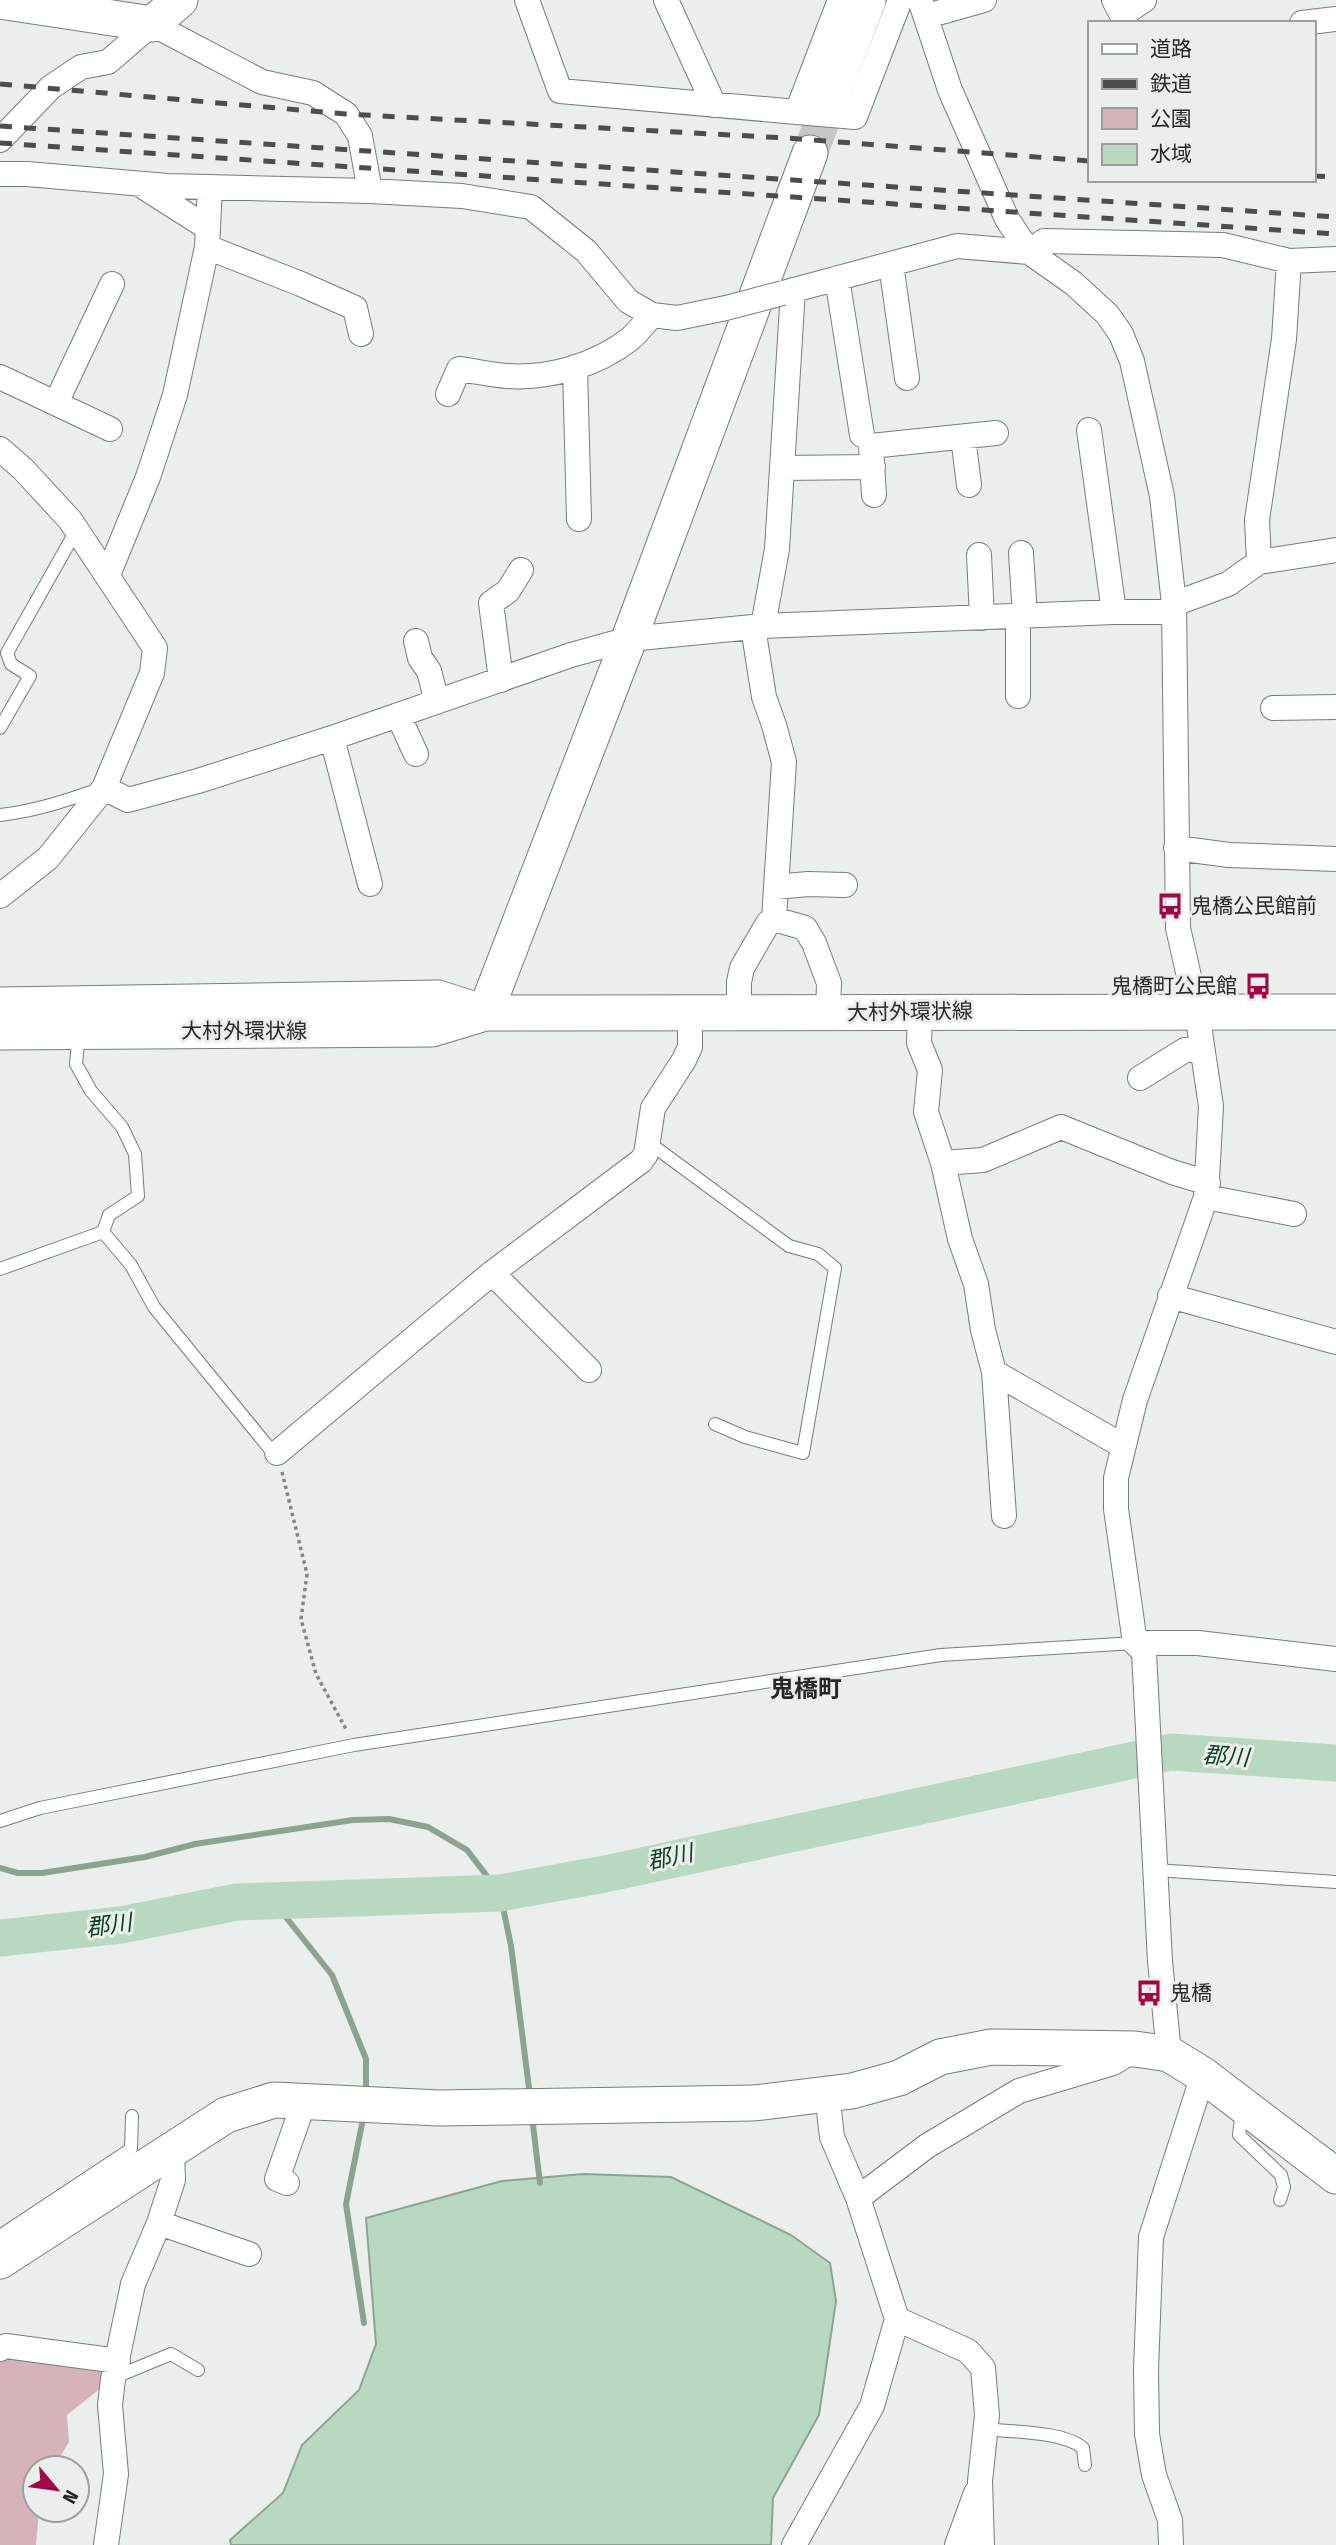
<svg xmlns="http://www.w3.org/2000/svg" width="1336" height="2545" font-family="'Fira Sans Condensed','Noto Sans JP',sans-serif">
  <style>
    .green { fill: #d6b3b9 }
    .water { fill: #b9d8c1; stroke: #8da392; stroke-width: 2 }
    .lines { fill: none; stroke-linecap: round; stroke-linejoin: round }
    .stream { stroke: #8da392; stroke-width: 6 }
    .river { stroke: #b9d8c1; stroke-width: 37 }
    .secondary-tunnel { stroke: #c4c7c4; stroke-width: 35; stroke-dasharray: 35 18; stroke-linecap: butt }
    .lane-casing { stroke: #787c79; stroke-width: 14 }
    .street-casing { stroke: #787c79; stroke-width: 26 }
    .secondary-casing { stroke: #787c79; stroke-width: 37 }
    .path { stroke: #848784; stroke-width: 3.5; stroke-dasharray: 3.5 3.5; stroke-linecap: butt }
    .lane { stroke: #fff; stroke-width: 12 }
    .street { stroke: #fff; stroke-width: 24 }
    .secondary { stroke: #fff; stroke-width: 35 }
    .rail { stroke: #4c4e4c; stroke-width: 5; stroke-dasharray: 12 12; stroke-linecap: butt }
    .street-bridge-casing { stroke: #787c79; stroke-width: 26; stroke-linecap: butt }
    .street-bridge { stroke: #fff; stroke-width: 24 }
    .labels { text-anchor: middle; dominant-baseline: central; stroke-width: 6; stroke-linejoin: round; paint-order: stroke }
    .poi-label { font-size: 21px; fill: #262826; stroke: #ebefec; text-anchor: start }
    .street-label { font-size: 21px; fill: #262826; stroke: #ebefec }
    .water-label { font-size: 23px; font-style: italic; fill: #0e4124; stroke: #ebefec }
    .quarter-label { font-size: 24px; font-weight: bold; fill: #262826; stroke: #ebefec }
  </style>
  <rect width="100%" height="100%" fill="#ebefec"/>
  <path class="green" d="M0 2352 112 2367 101 2388 67 2415 69 2442 53 2468H35V2510H39L36 2545H0Z"/>
  <path class="water" d="M583 2174 671 2177 791 2235 830 2263 836 2301 819 2415 773 2498 771 2545H231L230 2540 283 2493 302 2445 359 2390 376 2344 366 2218 502 2181Z"/>
  <g class="lines">
    <path class="stream" d="M0 1868 18 1873H42L145 1857 195 1844 353 1820 389 1819 428 1827 467 1850 500 1893 511 1946 529 2088
      M273 1901 332 1975 366 2059V2093
      M364 2114 346 2204 364 2323
      M533 2125 540 2183"/>
    <path class="river" d="M0 1938 121 1925 237 1902 500 1893 605 1874 1171 1752 1336 1763"/>
    <path class="secondary-tunnel" d="M810 153 829 104"/>
    <g class="lane-casing">
      <path id="lane" d="M0 728 30 676 11 664 7 653 77 529
        M0 815C36 811 64 801 97 790
        M79 1032 76 1064 91 1091 122 1127 135 1154 138 1196 109 1215 103 1232
        M648 1142 789 1246 818 1254 835 1268 803 1453 745 1437 715 1424
        M0 1269 103 1232 131 1265 154 1307 270 1449 277 1453
        M0 1821 40 1808 354 1745 941 1655 1135 1643
        M1155 1870 1336 1882
        M1242 2110 1239 2135 1281 2175 1284 2187 1280 2200
        M0 2236 131 2149 132 2116
        M113 2378 171 2354 198 2370
        M985 2429C1011 2432 1063 2431 1083 2448L1085 2465"/>
    </g>
    <g class="street-casing">
      <path id="street" d="M527 0 560 91 797 112
        M666 0 714 105
        M840 0 797 112 855 117 900 0
        M920 0 950 90 1007 219 1029 252 1073 283 1107 314 1121 334 1132 361 1162 496 1174 604 1178 928 1197 1012 1211 1106 1206 1197 1135 1400 1116 1478V1509L1135 1643 1144 1652 1160 1961 1169 2054
        M1114 0 1122 15 1144 0
        M927 16 984 0
        M1302 23 1336 19
        M0 140 51 87 81 67 108 62 152 24 262 82 313 93 346 114 360 136 370 191
        M0 174H27L167 186 370 191 462 196 531 207 586 251 628 301 652 315 677 318 726 308
        M142 186 208 228
        M210 187 207 247 301 284 355 308 361 334
        M891 264 907 378
        M837 278 862 435
        M783 293 957 246 1029 252 1044 241 1223 245 1289 261 1336 259
        M575 367 579 519
        M0 377 110 429
        M448 394 459 369C475 371 491 375 507 376 549 379 597 365 630 339 638 332 645 323 652 315
        M56 403 112 284
        M1089 430 1114 612
        M963 437 969 485
        M0 449 23 469 70 520 155 648 152 673 104 788 48 858 0 896
        M782 468 873 467
        M874 495 871 446 996 433
        M1021 553 1025 616
        M979 555 982 618
        M1259 562 1257 520 1284 339 1289 261
        M108 575 148 477 175 395 207 247
        M1174 604 1228 584 1259 562 1336 550
        M763 626 777 549 793 290
        M416 641 420 658 429 671 437 702
        M501 680 491 603 508 591 521 570
        M1018 696V616
        M1273 708 1336 707
        M398 715 416 754
        M332 738 370 884
        M104 788 128 800 198 781 332 738 571 655 629 639 763 626 1114 612H1173
        M1176 848 1229 855 1336 859
        M776 887 808 884 845 885
        M774 919 805 928 814 943 829 983 828 1013
        M920 1012 919 1043 930 1070 926 1112 943 1163 960 1239 976 1284 983 1330 994 1372 1123 1446
        M739 1013V982L742 968 768 923 774 919 784 762 774 725 764 697 753 627
        M1140 1078 1185 1050 1202 1049
        M943 1163 983 1160 1061 1127 1172 1172 1208 1183
        M1206 1197 1294 1214
        M492 1273 589 1370
        M1170 1296 1336 1342
        M994 1372 1004 1516
        M277 1453 492 1273 641 1161 646 1154 653 1108 684 1060 690 1047V1013
        M1135 1643H1198L1336 1659
        M287 2183 277 2179 304 2102
        M858 2198 927 2146 1019 2091 1113 2063 1132 2051
        M159 2223 249 2254
        M897 2319 968 2351 983 2368 987 2415 980 2481 982 2545
        M0 2349 6 2346 118 2361
        M106 2545 116 2474 110 2405 113 2379 133 2284 159 2223 173 2180 172 2152
        M794 2545 872 2406 897 2319 858 2198 832 2137 827 2094
        M957 2545 976 2493
        M1171 2545 1170 2520 1154 2475 1147 2434 1146 2370 1151 2237 1203 2075"/>
    </g>
    <g class="secondary-casing">
      <path id="secondary" d="M0 1 152 24 180 0
        M829 104 868 0
        M0 1005 438 998 485 1013 1336 1012
        M485 1013 629 639 810 153
        M0 1032 432 1029 485 1013
        M0 2261 226 2115 274 2100 439 2108 754 2103 852 2091 899 2078 940 2057 991 2047 1135 2049 1169 2054 1203 2075 1336 2176"/>
    </g>
    <path class="path" d="M282 1472 307 1574 301 1619 316 1674 347 1731"/>
    <use href="#lane" class="lane"/>
    <use href="#street" class="street"/>
    <use href="#secondary" class="secondary"/>
    <path class="rail" d="M0 84 346 114 786 138 1089 161
      M0 126 1336 217
      M0 143 1336 234
      M1313 176 1336 177"/>
    <g class="street-bridge-casing">
      <path id="street-bridge" d="M726 308 783 293"/>
    </g>
    <use href="#street-bridge" class="street-bridge"/>
  </g>
  <defs>
    <g id="bus-bare" transform="scale(2.1)"><path d="M-5-6H5V4H4V6H2V4H-2V6H-4V4H-5ZM-3.5-4V0h7V-4ZM-3.5 1.2v1.5H-2V1.2ZM2 1.2v1.5H3.5V1.2Z" fill="#a10645" stroke="#ebefec" stroke-width="2.5" paint-order="stroke"/></g>
  </defs>
  <g fill-rule="evenodd">
    <use href="#bus-bare" x="1170" y="906"/>
    <use href="#bus-bare" x="1258" y="986"/>
    <use href="#bus-bare" x="1149" y="1993"/>
  </g>
  <g class="labels">
    <g class="poi-label">
      <text x="1191" y="906">鬼橋公民館前</text>
      <text x="1237" y="986" text-anchor="end">鬼橋町公民館</text>
      <text x="1170" y="1993">鬼橋</text>
    </g>
    <g class="street-label">
      <text transform="translate(910 1012) rotate(-1)">大村外環状線</text>
      <text x="244" y="1031">大村外環状線</text>
    </g>
    <g class="water-label">
      <text transform="translate(1226 1756) rotate(4)">郡川</text>
      <text transform="translate(670 1857) rotate(-12)">郡川</text>
      <text transform="translate(109 1925) rotate(-8)">郡川</text>
    </g>
    <g class="quarter-label">
      <text x="806" y="1689">鬼橋町</text>
    </g>
  </g>
  <rect x="1088" y="21" width="228" height="161" fill="#ebefec" stroke="#9c9f9d" stroke-width="2"/>
  <rect x="1102" y="44" width="35" height="10" fill="#ffffff" stroke="#9c9f9d" stroke-width="2"/>
  <text x="1150" y="56" font-size="21" fill="#262826">道路</text>
  <rect x="1102" y="79" width="35" height="10" fill="#4c4e4c" stroke="#9c9f9d" stroke-width="2"/>
  <text x="1150" y="91" font-size="21" fill="#262826">鉄道</text>
  <rect x="1102" y="108" width="35" height="21" fill="#d6b3b9" stroke="#9c9f9d" stroke-width="2"/>
  <text x="1150" y="126" font-size="21" fill="#262826">公園</text>
  <rect x="1102" y="144" width="35" height="21" fill="#b9d8c1" stroke="#9c9f9d" stroke-width="2"/>
  <text x="1150" y="161" font-size="21" fill="#262826">水域</text>
  <g transform="translate(56 2489) rotate(119)"><circle r="33" fill="#ebefec" stroke="#9c9f9d" stroke-width="2"/>
  <path d="M0-5L12 26L0 18L-12 26Z" fill="#a10645"/>
  <text y="-10" font-size="19" font-weight="bold" text-anchor="middle" fill="#262826">N</text>
  </g>
</svg>
